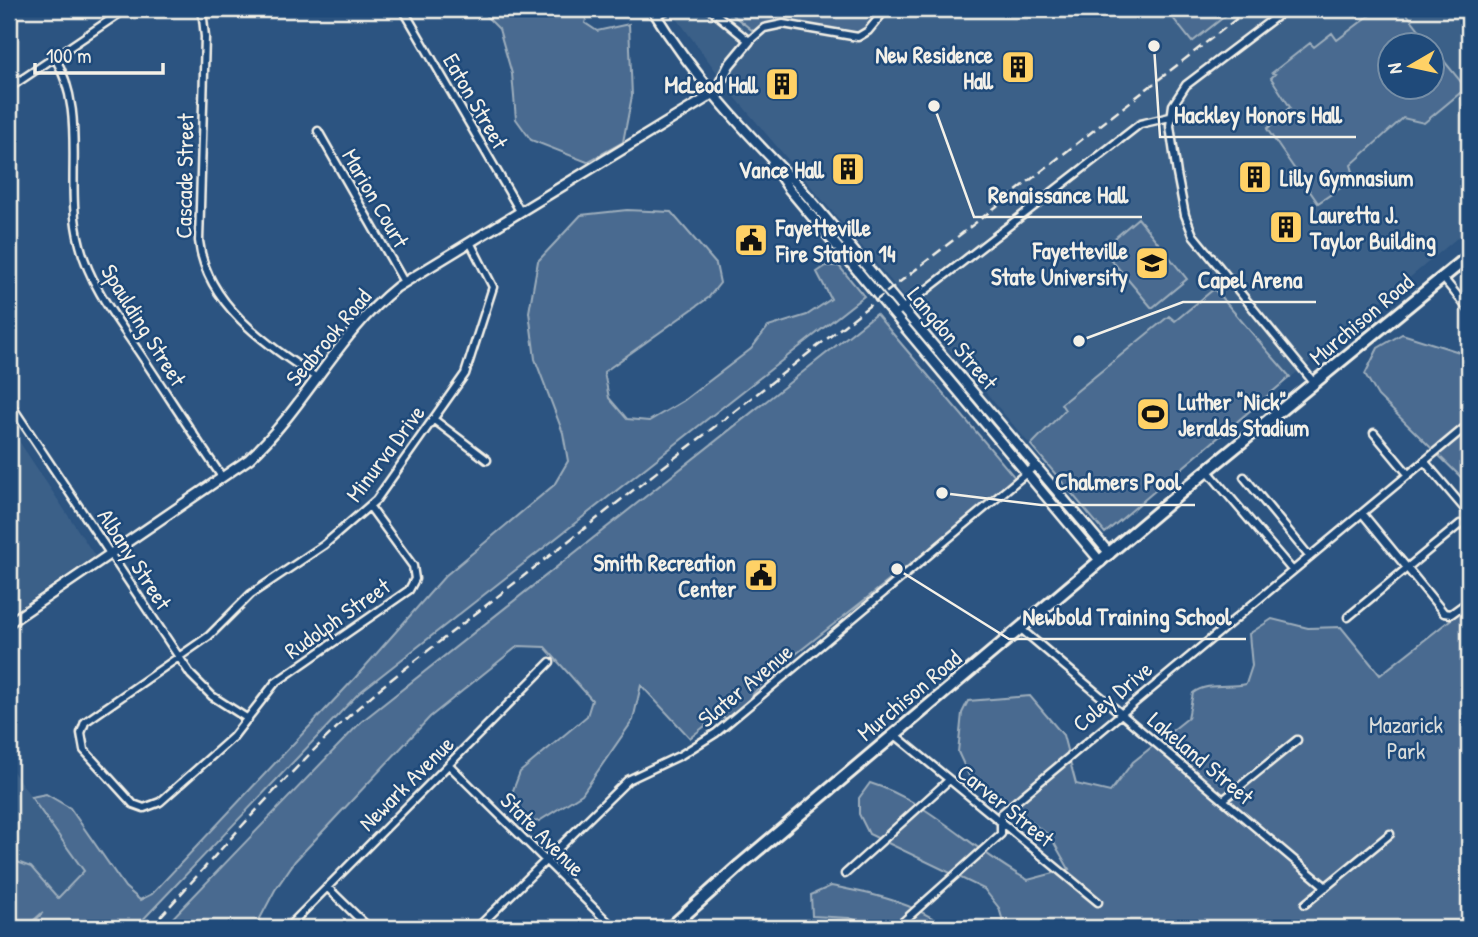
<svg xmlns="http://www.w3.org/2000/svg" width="1478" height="937" font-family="'Patrick Hand',sans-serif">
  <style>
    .built { fill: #3b6088; fill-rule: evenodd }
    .green { fill: #496b90; stroke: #9eaebc; stroke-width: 2 }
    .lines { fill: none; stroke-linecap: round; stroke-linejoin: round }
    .minor-casing { stroke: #f4f1e8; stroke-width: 11 }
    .tertiary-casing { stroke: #f4f1e8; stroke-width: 13 }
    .primary-casing { stroke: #f4f1e8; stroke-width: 16 }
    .minor { stroke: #1f4a7a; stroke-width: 6 }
    .tertiary { stroke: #1f4a7a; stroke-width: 8 }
    .primary { stroke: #1f4a7a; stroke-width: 10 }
    .rail { stroke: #f4f1e8; stroke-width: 2.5; stroke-dasharray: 10 5; stroke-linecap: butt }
    .labels { text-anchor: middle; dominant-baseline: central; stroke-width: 5; stroke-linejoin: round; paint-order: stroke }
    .poi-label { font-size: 23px; font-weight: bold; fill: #f4f1e8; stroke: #1f4a7a; text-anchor: end }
    .street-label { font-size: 23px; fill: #f4f1e8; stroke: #1f4a7a }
    .park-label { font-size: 23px; fill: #dadddb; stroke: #1f4a7a }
    .leader { fill: none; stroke: #f4f1e8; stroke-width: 2.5 }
    .callout-dot { fill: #f4f1e8; stroke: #1f4a7a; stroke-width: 2.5 }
    .callout-label { font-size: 24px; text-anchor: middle; font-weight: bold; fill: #f4f1e8; stroke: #1f4a7a; stroke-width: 5; stroke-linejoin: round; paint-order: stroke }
  </style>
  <rect width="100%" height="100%" fill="#2c5481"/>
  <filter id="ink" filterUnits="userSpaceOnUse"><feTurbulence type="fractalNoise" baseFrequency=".0143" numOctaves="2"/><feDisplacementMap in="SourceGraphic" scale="14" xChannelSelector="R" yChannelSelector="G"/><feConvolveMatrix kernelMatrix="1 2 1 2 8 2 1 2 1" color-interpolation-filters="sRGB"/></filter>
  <g filter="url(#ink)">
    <path class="built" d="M670 9H1469V228L1105 533 735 97ZM1390 46H1432V88H1390Z
      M9 426 95 556 9 614Z
      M9 766 84 871 29 928H9Z"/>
    <path class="green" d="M479 9H589L585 23 597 31 629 24 632 96 623 142 587 162 531 140 516 119 512 74 499 29Z
      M725 9H886L868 31 858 37 783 24 757 34Z
      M1166 9H1234L1192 42Z
      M1378 9H1403L1432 46H1390V88H1432V46L1466 88 1424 123 1403 118 1351 165 1355 178 1318 203 1267 129 1290 107 1271 78 1275 74 1272 73 1310 43 1314 47 1332 33 1337 40Z
      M627 210 671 212 716 264 720 283 708 298 604 372 609 398 627 419 649 421 683 401 751 349 768 327 807 315 831 299 817 272 826 266H839L864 296 359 693 135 928H29L43 912 25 928H9V859L31 867 58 898 84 871 31 797 46 794 70 808 125 887 140 900 152 894 355 678 445 576 554 485 568 461 563 433 535 359 529 312 538 261 581 215Z
      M1138 218 1187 279 1152 308 1102 249Z
      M1214 289 1290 377 1105 533 1031 445 1065 410 1061 404 1169 316 1175 321Z
      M876 314 1017 480 768 676 734 718H715L690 738 641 685 633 720 582 794 539 821 523 823 509 801 520 772 587 716 592 700 545 647 518 646 430 717 295 861 275 890 255 928H163L361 722Z
      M1402 334 1469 355V485L1378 396 1365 374 1378 348Z
      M1469 605V928H1005L999 908 984 889 869 834 859 814V798L870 783C929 801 973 851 1028 880L1069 869 1050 836 970 778 958 752 962 713 968 701 1030 696 1063 735 1076 784 1110 792 1133 762 1188 718 1193 693C1207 682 1229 688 1246 684L1252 666 1249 634 1272 619 1308 628 1341 627 1380 675Z
      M831 886C874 894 912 902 948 928H880L849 918 812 916 811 895Z"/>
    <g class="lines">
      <g class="minor-casing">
        <path id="minor" d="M202 9 205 37 199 241C206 305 268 345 317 378
          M403 9 520 211
          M710 9 749 41 764 28 783 24 858 37 868 31 886 9
          M1286 9 1186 85 1173 105 1170 126 1177 174 1185 215 1193 235 1315 384
          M656 15 670 9
          M54 56C89 114 63 183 80 245 90 285 116 318 139 352 167 394 194 436 222 477
          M9 88 126 9
          M318 131 404 282
          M1443 278 1469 310
          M894 315 1140 124 1170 117
          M9 402 191 675 212 696 248 719
          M433 419 487 460
          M1374 433 1408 474
          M1424 461 1469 514
          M1207 470 1292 570
          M1244 477 1309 556
          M370 507 413 566 415 579 409 590 275 683 233 737 160 802 144 808 133 804 84 750 81 733 85 722 209 636 251 594 324 545 376 500 465 374 493 287 470 242
          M1362 513 1444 613 1451 614 1469 601
          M1348 617 1460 524
          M1021 629 1326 887
          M894 734 1098 902
          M449 765 614 928
          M1223 800 1297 740
          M845 874 948 781
          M327 887 369 928
          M1305 904 1390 834
          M287 928 550 662
          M477 928 628 780 681 755 716 733 1036 465
          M896 928 1001 834V814L1469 424"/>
      </g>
      <g class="tertiary-casing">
        <path id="tertiary" d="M652 9C691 73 744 131 797 184L1110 554
          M772 164 789 189 1101 562
          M9 623 249 459C305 407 337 335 397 287L715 93 729 65 749 41"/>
      </g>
      <g class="primary-casing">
        <path id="primary" d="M670 928 740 865 1204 473 1469 256"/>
      </g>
      <use href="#minor" class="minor"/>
      <use href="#tertiary" class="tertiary"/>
      <use href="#primary" class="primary"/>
      <path class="rail" d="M150 928C224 847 296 761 379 689L1249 9"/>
    </g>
  </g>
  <defs>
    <g id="building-square" transform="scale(1.75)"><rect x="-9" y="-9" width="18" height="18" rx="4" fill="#ffd166" stroke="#1f4a7a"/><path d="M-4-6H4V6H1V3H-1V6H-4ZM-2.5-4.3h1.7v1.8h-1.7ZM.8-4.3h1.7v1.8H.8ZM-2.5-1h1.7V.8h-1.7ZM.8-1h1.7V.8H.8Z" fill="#111"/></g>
    <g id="civic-square" transform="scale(1.75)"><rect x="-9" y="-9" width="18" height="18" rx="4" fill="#ffd166" stroke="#1f4a7a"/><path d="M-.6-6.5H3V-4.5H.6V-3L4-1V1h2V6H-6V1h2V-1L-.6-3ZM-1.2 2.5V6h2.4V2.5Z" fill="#111"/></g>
    <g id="university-square" transform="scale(1.75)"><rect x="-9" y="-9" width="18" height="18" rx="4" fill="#ffd166" stroke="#1f4a7a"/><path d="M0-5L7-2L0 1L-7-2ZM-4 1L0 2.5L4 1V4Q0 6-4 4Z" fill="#111"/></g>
    <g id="stadium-square" transform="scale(1.75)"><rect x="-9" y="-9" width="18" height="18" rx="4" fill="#ffd166" stroke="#1f4a7a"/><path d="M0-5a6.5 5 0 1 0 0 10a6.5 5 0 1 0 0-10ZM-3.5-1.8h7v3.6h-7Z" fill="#111"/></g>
  </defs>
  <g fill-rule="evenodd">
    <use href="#building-square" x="1018" y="67"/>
    <use href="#building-square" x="782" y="84"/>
    <use href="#building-square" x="848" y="169"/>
    <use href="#building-square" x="1255" y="177"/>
    <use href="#building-square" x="1286" y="227"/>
    <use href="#civic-square" x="751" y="240"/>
    <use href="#university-square" x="1152" y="263"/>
    <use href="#stadium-square" x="1153" y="414"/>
    <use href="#civic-square" x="761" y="575"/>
  </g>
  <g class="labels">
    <g class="poi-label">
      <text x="993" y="54">New Residence<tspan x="993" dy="26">Hall</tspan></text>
      <text x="758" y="84">McLeod Hall</text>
      <text x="824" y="169">Vance Hall</text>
      <text x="1280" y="177" text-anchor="start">Lilly Gymnasium</text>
      <text x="1310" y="214" text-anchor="start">Lauretta J.<tspan x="1310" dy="26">Taylor Building</tspan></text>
      <text x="776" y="227" text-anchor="start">Fayetteville<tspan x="776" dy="26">Fire Station 14</tspan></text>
      <text x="1128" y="250">Fayetteville<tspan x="1128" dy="26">State University</tspan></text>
      <text x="1178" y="401" text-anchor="start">Luther "Nick"<tspan x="1178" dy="26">Jeralds Stadium</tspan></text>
      <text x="736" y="562">Smith Recreation<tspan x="736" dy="26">Center</tspan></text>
    </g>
    <g class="street-label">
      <text transform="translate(476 101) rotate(60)">Eaton Street</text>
      <text transform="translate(184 176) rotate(-89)">Cascade Street</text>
      <text transform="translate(376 198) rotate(60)">Marion Court</text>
      <text transform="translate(1361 319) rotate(-40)">Murchison Road</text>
      <text transform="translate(144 325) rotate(58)">Spaulding Street</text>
      <text transform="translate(328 337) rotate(-50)">Seabrook Road</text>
      <text transform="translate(953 338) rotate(50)">Langdon Street</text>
      <text transform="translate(385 453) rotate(-53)">Minurva Drive</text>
      <text transform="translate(135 559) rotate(57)">Albany Street</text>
      <text transform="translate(337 618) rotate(-35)">Rudolph Street</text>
      <text transform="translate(745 685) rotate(-40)">Slater Avenue</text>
      <text transform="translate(909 695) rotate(-40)">Murchison Road</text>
      <text transform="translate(1112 696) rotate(-40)">Coley Drive</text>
      <text transform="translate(1201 758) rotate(40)">Lakeland Street</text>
      <text transform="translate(406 783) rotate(-45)">Newark Avenue</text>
      <text transform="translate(1006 805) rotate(39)">Carver Street</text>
      <text transform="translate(543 834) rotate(45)">State Avenue</text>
    </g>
    <g class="park-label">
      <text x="1406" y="724">Mazarick<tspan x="1406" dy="26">Park</tspan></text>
    </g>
  </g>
  <path class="leader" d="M1154 46L1160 137H1356M934 106L974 217H1142M1079 341L1183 302H1316M942 493L1041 505H1195M897 569L1009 639H1246"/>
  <g class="callout-dot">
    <circle cx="1154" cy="46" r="7"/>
    <circle cx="934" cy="106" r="7"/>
    <circle cx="1079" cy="341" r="7"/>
    <circle cx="942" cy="493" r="7"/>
    <circle cx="897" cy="569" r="7"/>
  </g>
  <g class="callout-label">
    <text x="1258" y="123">Hackley Honors Hall</text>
    <text x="1058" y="203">Renaissance Hall</text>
    <text x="1250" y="288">Capel Arena</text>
    <text x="1118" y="490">Chalmers Pool</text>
    <text x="1127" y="625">Newbold Training School</text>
  </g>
  <rect width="1478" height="937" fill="none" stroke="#1f4a7a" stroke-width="35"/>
  <rect x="18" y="18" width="1443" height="902" fill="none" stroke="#f4f1e8" stroke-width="2.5" filter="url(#ink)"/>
  <g transform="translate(1411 66) rotate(261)"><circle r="33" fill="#1f4a7a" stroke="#748da6" stroke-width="2"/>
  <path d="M0-5L12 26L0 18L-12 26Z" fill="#ffd166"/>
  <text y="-10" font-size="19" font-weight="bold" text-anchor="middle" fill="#f4f1e8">N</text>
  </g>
  <path d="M35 63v10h128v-10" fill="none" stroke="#f4f1e8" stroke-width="3.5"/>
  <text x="46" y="63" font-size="21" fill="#f4f1e8" stroke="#1f4a7a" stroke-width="5" paint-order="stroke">100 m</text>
</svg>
